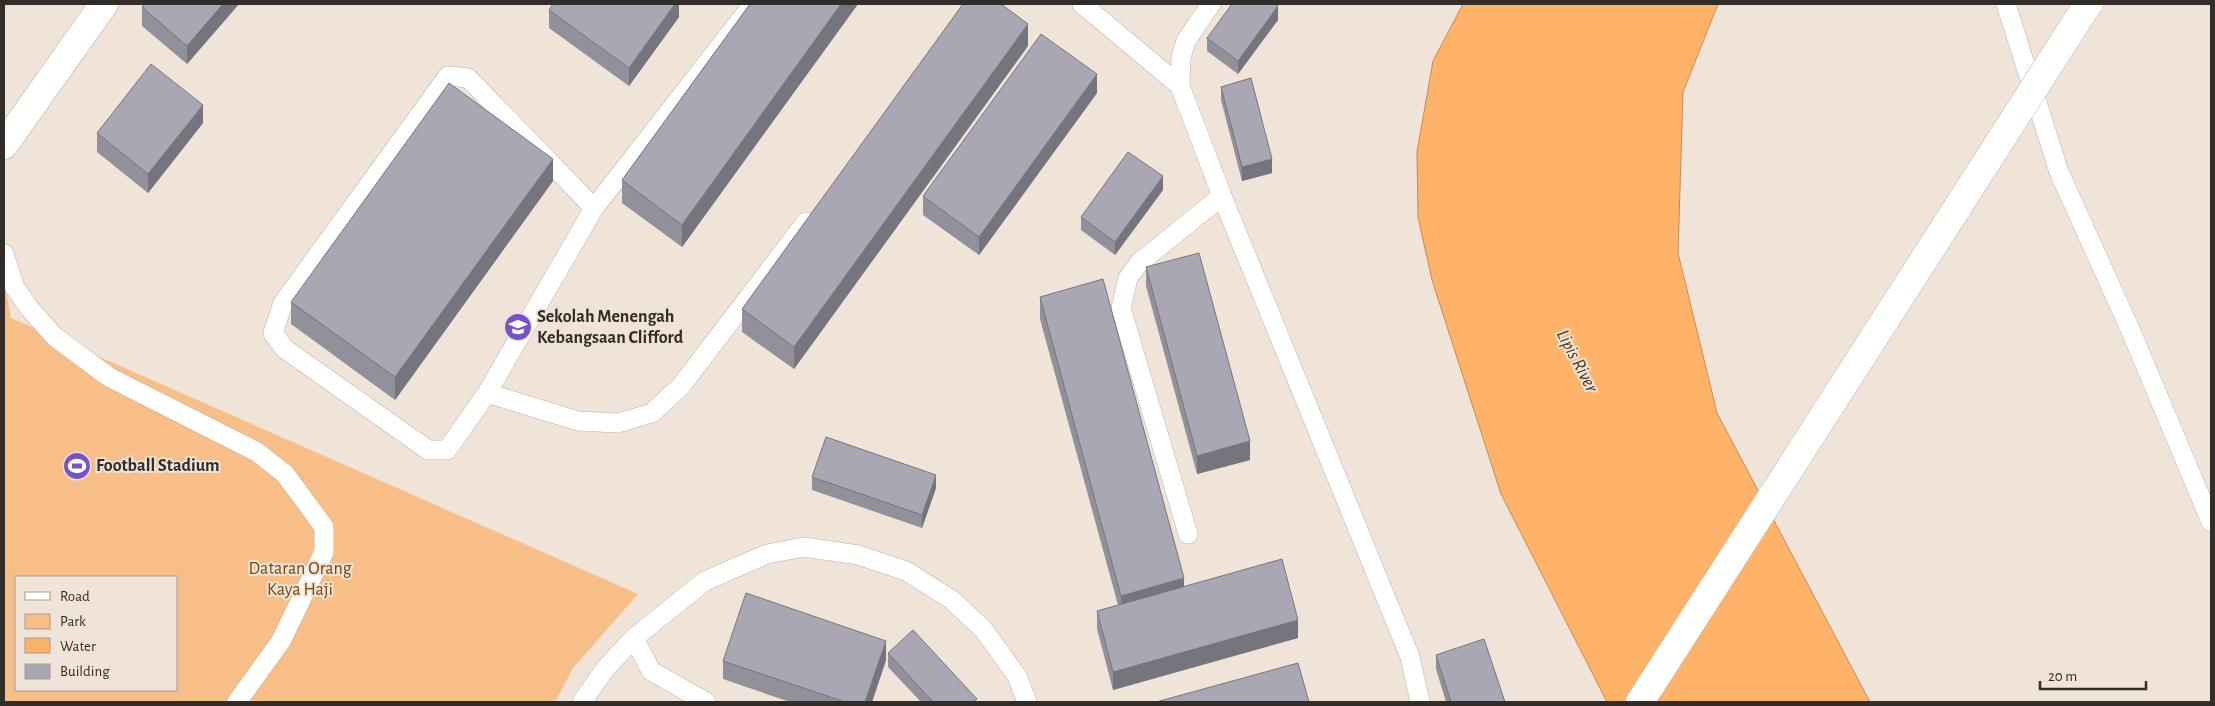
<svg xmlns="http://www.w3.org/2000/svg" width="2215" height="706" font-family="'Alegreya Sans',sans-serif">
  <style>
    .green { fill: #f8be88; fill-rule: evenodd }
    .water { fill: #ffb369; stroke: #c28b56 }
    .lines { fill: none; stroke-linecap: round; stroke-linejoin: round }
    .lane-casing { stroke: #bfb3a9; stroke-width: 20 }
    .street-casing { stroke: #bfb3a9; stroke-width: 29 }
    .lane { stroke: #fff; stroke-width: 19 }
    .street { stroke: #fff; stroke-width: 28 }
    .secondary-bridge-casing { stroke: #bfb3a9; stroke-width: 29; stroke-linecap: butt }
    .secondary-bridge { stroke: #fff; stroke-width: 28 }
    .wall { fill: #91909b }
    .shaded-wall { fill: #76757e }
    .building { fill: #a9a7b4; stroke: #76757e }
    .labels { text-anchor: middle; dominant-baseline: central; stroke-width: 4; stroke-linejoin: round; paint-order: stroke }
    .poi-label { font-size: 18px; font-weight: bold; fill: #322d29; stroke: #f0e4d9; text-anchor: start }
    .park-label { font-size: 18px; fill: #77460c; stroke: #f0e4d9 }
    .water-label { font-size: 19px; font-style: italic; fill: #533516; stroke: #f0e4d9 }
  </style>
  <rect width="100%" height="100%" fill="#f0e4d9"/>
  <path class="green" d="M4 280 11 318 638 594 573 668 555 702H4ZM16 577H176V690H16Z"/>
  <path class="water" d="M1463 4H1718L1683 92 1678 253 1717 413 1870 702H1607L1501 494 1432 280 1418 217 1417 152 1433 61Z"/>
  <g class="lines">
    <g class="lane-casing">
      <path id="lane" d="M1082 4 1180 86
        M1211 4 1186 41 1181 57 1180 86 1222 196 1410 657 1420 702
        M2006 4 2059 172 2130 329 2211 522
        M448 76 468 78 594 208 487 393 447 450H428L285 349 273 333 283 303Z
        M594 208 753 4
        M4 254 15 288 30 309 55 337 109 377 257 452 285 474 324 527V552L281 641 237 702
        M487 393 578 421 618 423 652 413 681 386 806 222
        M1188 534 1121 308 1128 278 1139 263 1222 196
        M634 638 651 671 706 702
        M582 702 605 669 634 638 705 581 767 554 804 547 858 555 906 571 952 600 983 629 1017 676 1027 702"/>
    </g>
    <g class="street-casing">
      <path id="street" d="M4 145 104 4"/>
    </g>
    <use href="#lane" class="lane"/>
    <use href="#street" class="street"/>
    <g class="secondary-bridge-casing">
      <path id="secondary-bridge" d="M1640 702 2088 4"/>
    </g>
    <use href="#secondary-bridge" class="secondary-bridge"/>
  </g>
  <path class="wall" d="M239 4 187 64 142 26V7Z
    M679 4V17L629 86 549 28V10Z
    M750 4H858L682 247 622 203V180Z
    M1278 20 1238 74 1207 51V38Z
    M1028 46 794 369 742 332V309Z
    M1221 87 1272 173 1242 181 1221 100Z
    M1097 93 979 255 923 215V196Z
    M203 123 148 193 97 152V133Z
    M553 181 395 400 291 324V302Z
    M1163 190 1115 255 1081 230V217Z
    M1146 267 1250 460 1197 474 1146 286Z
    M1040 297 1184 587 1298 638 1113 690 1097 629V611L1118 605 1040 319Z
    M812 477 936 488 922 528 812 490Z
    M888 653 977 702H921L888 667Z
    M1436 655 1505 702H1446L1436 669Z
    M886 660 872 702H790L723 679V661Z"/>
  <path class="shaded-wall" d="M223 4H239L187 64V46Z
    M675 4H679V17L629 86V68Z
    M841 4H858L682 247V225Z
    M1278 6V20L1238 74V61Z
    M1028 24V46L794 369V347Z
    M1097 74V93L979 255V237Z
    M203 105V123L148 193V174Z
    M553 159V181L395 400V377Z
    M1272 159V173L1242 181V167Z
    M1163 176V190L1115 255V242Z
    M1250 441V460L1197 474V456Z
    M936 475V488L922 528V515Z
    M1184 578V601L1121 619V596Z
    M1298 620V638L1113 690V672Z
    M886 641V660L872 702H865Z"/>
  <path class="building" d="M145 4H223L187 46 142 7Z
    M553 4H675L629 68 549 10Z
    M750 4H841L682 225 622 180Z
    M963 4H1001L1028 24 794 347 742 309Z
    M1232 4H1274L1278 6 1238 61 1207 38Z
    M1041 34 1097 74 979 237 923 196Z
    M151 64 203 105 148 174 97 133Z
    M1251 78 1272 159 1242 167 1221 87Z
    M449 83 553 159 395 377 291 302Z
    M1128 152 1163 176 1115 242 1081 217Z
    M1199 253 1250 441 1197 456 1146 267Z
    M1103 279 1184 578 1121 596 1040 297Z
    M826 437 936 475 922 515 812 477Z
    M1282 559 1298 620 1113 672 1097 611Z
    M746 593 886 641 865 702H845L723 661Z
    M913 630 977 699 973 702H933L888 653Z
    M1484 639 1505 702H1451L1436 655Z
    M1298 663 1309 702H1156Z"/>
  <defs>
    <g id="school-disc" transform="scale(1.4375)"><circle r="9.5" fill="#7652cc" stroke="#f0e4d9"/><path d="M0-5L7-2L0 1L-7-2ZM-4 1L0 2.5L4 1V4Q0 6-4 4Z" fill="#fff"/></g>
    <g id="stadium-disc" transform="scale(1.4375)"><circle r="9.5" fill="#7652cc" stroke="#f0e4d9"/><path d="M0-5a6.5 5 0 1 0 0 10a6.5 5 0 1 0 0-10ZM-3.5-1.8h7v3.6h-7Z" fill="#fff"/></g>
  </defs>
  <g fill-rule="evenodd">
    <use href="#school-disc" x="518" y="327"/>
    <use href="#stadium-disc" x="77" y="466"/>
  </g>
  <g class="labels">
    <g class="poi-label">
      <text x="537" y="317">Sekolah Menengah<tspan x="537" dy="21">Kebangsaan Clifford</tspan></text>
      <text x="96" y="466">Football Stadium</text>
    </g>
    <g class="park-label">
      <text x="300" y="569">Dataran Orang<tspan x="300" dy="21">Kaya Haji</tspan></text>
    </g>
    <g class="water-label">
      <text transform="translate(1577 361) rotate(62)">Lipis River</text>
    </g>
  </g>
  <rect width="2215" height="706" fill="none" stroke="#322d29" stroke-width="10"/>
  <rect x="15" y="576" width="162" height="115" fill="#f0e4d9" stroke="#a49b93"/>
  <rect x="25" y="592" width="25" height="8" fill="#ffffff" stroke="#a49b93"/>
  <text x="60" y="601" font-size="15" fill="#322d29">Road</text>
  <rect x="25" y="614" width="25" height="15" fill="#f8be88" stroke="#a49b93"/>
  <text x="60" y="626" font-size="15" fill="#322d29">Park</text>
  <rect x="25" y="638" width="25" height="15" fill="#ffb369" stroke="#a49b93"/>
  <text x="60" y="651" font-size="15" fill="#322d29">Water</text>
  <rect x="25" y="664" width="25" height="15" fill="#a9a7b4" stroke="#a49b93"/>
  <text x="60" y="676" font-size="15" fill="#322d29">Building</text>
  <path d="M2040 681v8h106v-8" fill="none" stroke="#322d29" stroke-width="2.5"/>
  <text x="2048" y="681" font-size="15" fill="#322d29" stroke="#f0e4d9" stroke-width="4" paint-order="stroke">20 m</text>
</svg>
